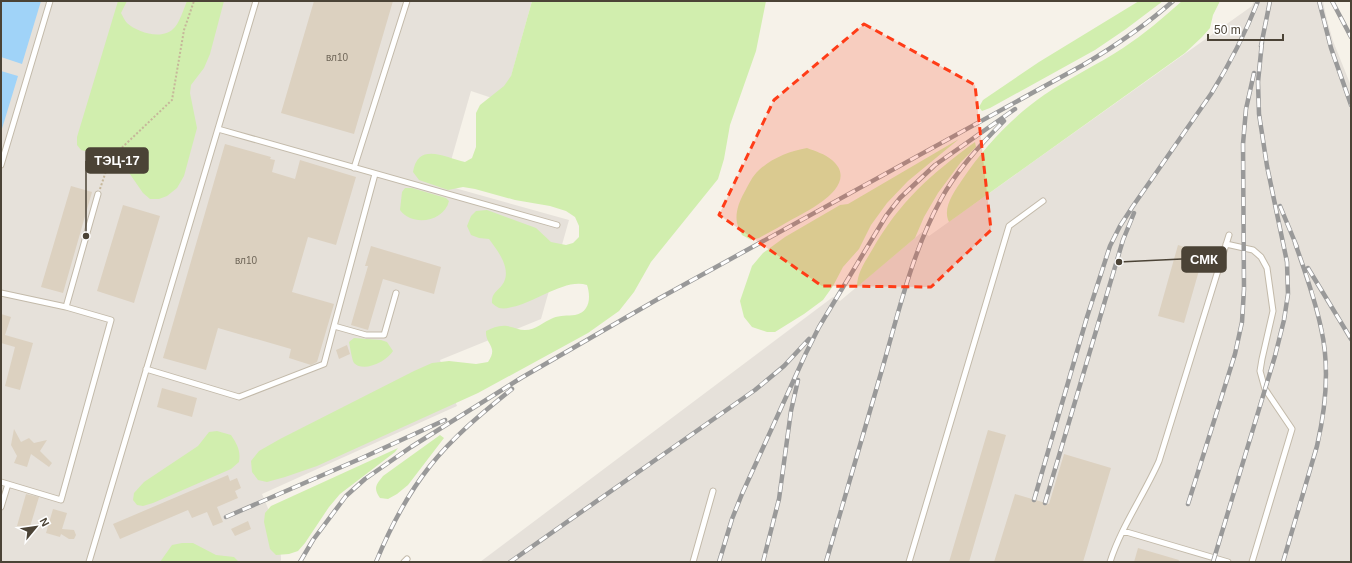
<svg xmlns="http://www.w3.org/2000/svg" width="1352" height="563" font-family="Helvetica,sans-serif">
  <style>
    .industrial { fill: #e6e1da }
    .green { fill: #d1eeae }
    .water { fill: #a0d3f8 }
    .building { fill: #dcd1c0 }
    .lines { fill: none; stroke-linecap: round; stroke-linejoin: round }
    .lane-casing { stroke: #c3baaa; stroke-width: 7 }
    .path { stroke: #c6b79a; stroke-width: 2; stroke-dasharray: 2 2; stroke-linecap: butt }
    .lane { stroke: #fff; stroke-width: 5 }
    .rail-casing { stroke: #999; stroke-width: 4.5 }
    .rail { stroke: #fff; stroke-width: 3; stroke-dasharray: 9; stroke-linecap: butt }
    .marked { fill: #ff3c17; fill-opacity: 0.2; stroke: #ff3c17; stroke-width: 3; stroke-dasharray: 8 5; stroke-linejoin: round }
    .labels { text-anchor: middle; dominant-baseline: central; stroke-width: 3; stroke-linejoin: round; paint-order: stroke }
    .number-label { font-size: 10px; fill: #6f6658 }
    .leader { fill: none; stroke: #4b4336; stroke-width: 1.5 }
    .callout-dot { fill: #4b4336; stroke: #fff; stroke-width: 1.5 }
    .callout { fill: #4b4336; stroke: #4b4336; stroke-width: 1.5 }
    .callout-label { font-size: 13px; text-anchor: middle; font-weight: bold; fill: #fff }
  </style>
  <rect width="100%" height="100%" fill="#f6f2e9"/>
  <path class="industrial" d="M1 1H532L504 102 471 91 444 185 569 220 541 319 440 360 457 406 262 494 280 537 281 560 280 562H1Z
    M1254 1H1323L1326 16 1333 41 1351 86V562H480L833 297 840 301 922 232 929 236 1252 6Z"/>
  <path class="green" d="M118 1H127L121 13C123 16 124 20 127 23 138 33 164 41 175 27 180 21 184 8 187 1H224L210 54 204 68 191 85 190 93 197 128 184 176 177 188 167 196 159 199H150L143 193 125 167 116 161 101 155 81 150 77 145V137Z
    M532 1H766L756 51 730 125 724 159 718 179 651 262 634 292 619 311 588 333 478 393 317 466 285 477 267 482 258 480 252 472 251 461 259 451 280 439 414 371 432 363 449 361 476 364 488 362C499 346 485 345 486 331 493 328 499 325 507 326 513 327 519 330 525 330 536 330 543 322 553 318 560 315 568 316 575 315 590 312 591 297 587 285 565 278 535 303 512 307 508 308 504 309 499 308 497 307 494 305 492 303 491 292 500 290 504 282 511 267 497 250 489 239L479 238 471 235 467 226 471 216 476 211 487 210 536 228 551 242 566 245 573 243 579 237V226L575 217 566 211 550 206 515 200 475 189 463 187 448 190 419 180 413 172C418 141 446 158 465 162L472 158 476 147V113L480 105 504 86 511 76Z
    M1139 1H1163L1126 29 1095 50 990 108 982 111 979 107 983 100 1039 62Z
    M1182 1H1220L1213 15 1210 28 1202 37 1185 53 949 222C942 208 954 192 962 180 984 147 1011 118 1044 95 1069 78 1097 65 1123 48 1144 34 1163 18 1182 1Z
    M959 139 908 181 887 203 871 225 859 249 843 267 833 286 823 300 804 314 775 332H767L752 327 744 317 740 301 752 266 763 253 785 237 840 205 848 204Z
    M975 142 976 147 961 162 938 193 924 217 915 238 857 287C857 273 865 262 872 250 900 201 930 175 975 142Z
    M807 148C815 151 825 154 832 160 861 185 809 210 791 220 781 226 770 232 759 238L751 240 742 235C740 231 738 227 737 223 735 213 739 202 744 193 748 186 752 176 759 170 772 158 790 151 807 148Z
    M405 188H412L446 198 449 201C444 222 412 227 400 210L402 192Z
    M354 338 381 340 387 342 393 351C387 361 364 373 354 363 352 360 350 347 349 342Z
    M217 431 231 435C237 444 241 451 239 462L231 469 153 503 143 506 137 505 133 500 134 493 144 482 198 446 209 432Z
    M440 435 444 438 408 485 397 494 388 499 380 498C373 488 376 485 383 476Z
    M398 448 395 452 340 494 329 507 305 543 298 551 289 554 276 555 270 549 264 522 265 513 271 506Z
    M182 543H193L216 555 234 557 239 562H160L172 545Z"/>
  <path class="water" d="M1 1H41L22 64 1 57Z
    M1 71 18 76 1 132Z"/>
  <path class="building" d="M314 1H393L354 134 281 113Z
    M225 144 271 157 270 159 275 160 272 172 295 179 300 160 356 177 336 245 308 237 292 292 334 304 317 362 311 365 289 358 291 349 218 328 206 370 163 358Z
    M71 186 92 192 63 293 41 287Z
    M123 205 160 216 134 303 97 291Z
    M1178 245 1204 253 1184 323 1158 316Z
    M371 246 441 267 434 294 383 279 368 330 351 325 368 266H365Z
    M1 314 11 317 5 335 33 343 20 390 5 386 15 347 1 343Z
    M347 345 350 354 339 359 336 350Z
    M162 388 197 398 192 417 157 407Z
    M14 429 21 442 29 438 34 443 47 440 40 451 52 463 49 467 31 454 27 467 14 463 17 456 11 445Z
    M988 430 1006 435 969 562H949Z
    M1064 454 1111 468 1083 562H994L1015 494 1049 504Z
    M228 475 230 481 237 478 241 488 235 491 238 498 217 507 223 522 213 526 207 512 192 518 188 510 120 539 113 524Z
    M26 494 39 497 29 530 17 526Z
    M53 509 67 513 62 529 74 530 76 535 74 539H69L61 534 60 537 46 533Z
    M248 521 251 529 235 536 231 529Z
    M1138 548 1179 560 1178 562H1134Z"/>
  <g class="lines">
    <g class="lane-casing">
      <path id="lane" d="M218 129 557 225
        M1 165 50 1
        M354 168 407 1
        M375 174 334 326 366 335H384L396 293
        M1226 244 1253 250 1261 257 1267 268 1273 311 1262 359 1260 371 1265 389 1292 429 1252 562
        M1 293 66 307 111 320 61 500 1 482
        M66 307 98 194
        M146 369 239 397 324 364 334 326
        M1 507 8 484
        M1123 531 1228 562
        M89 562 256 1
        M404 562 407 559
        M693 562 713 491
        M909 562 1009 226 1043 201
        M1110 562C1121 527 1144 495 1159 461L1229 235"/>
    </g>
    <path class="path" d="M100 189 110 159 172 100 184 30 194 1"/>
    <use href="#lane" class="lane"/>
    <g class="rail-casing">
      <path id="rail" d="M1319 1 1331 48 1351 105
        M1332 1 1351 37
        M1261 46 1270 1
        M1280 206 1297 247
        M1308 268 1351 339
        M1034 500 1087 317 1110 246 1120 226 1133 206 1211 94C1229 65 1245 34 1258 1
        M1045 503 1123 240 1134 213
        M1188 504 1235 354 1242 322 1244 289 1243 144 1246 109 1254 73
        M226 517 362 458 445 420
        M300 562 313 540 346 496 365 479 411 447 521 378 658 299 1083 65C1115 46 1145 26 1173 1
        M376 562C390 528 407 495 430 466 453 437 482 413 512 389
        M510 562 755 390 784 366 809 339
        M719 562 732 519 742 494 806 353 819 327 886 216 900 198 935 165 1015 109
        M763 562 779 499 791 411 798 380
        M826 562C844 499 863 436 881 373 898 315 911 255 940 201 956 171 980 145 1004 121
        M1213 562 1275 356 1284 320 1288 294 1287 262 1267 166 1259 114 1258 82 1262 42
        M1283 562 1317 446C1326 407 1330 367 1321 328 1315 299 1305 271 1295 243"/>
    </g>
    <use href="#rail" class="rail"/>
  </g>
  <path class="marked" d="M864 24 975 85 991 230 931 287 822 286 719 215 774 100Z"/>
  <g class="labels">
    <g class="number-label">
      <text x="337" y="57">вл10</text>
      <text x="246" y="260">вл10</text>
    </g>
  </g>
  <path class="leader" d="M86 236L86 161M1119 262L1182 259"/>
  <g class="callout-dot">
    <circle cx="86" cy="236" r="4"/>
    <circle cx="1119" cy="262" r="4"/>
  </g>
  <g class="callout">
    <rect x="86" y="148" width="62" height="25" rx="4"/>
    <rect x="1182" y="247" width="44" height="25" rx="4"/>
  </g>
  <g class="callout-label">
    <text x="117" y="165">ТЭЦ-17</text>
    <text x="1204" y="264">СМК</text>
  </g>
  <rect width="1352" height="563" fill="none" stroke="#4b4336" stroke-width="4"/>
  <g transform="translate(36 527) rotate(61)" stroke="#ffffff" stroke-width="3" paint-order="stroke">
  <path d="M0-3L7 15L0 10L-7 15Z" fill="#4b4336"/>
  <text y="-6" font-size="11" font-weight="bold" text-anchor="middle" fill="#4b4336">N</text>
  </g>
  <path d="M1208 34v6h75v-6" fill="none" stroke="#4b4336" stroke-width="2"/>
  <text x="1214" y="34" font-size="12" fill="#4b4336" stroke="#ffffff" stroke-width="3" paint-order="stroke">50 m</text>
</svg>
